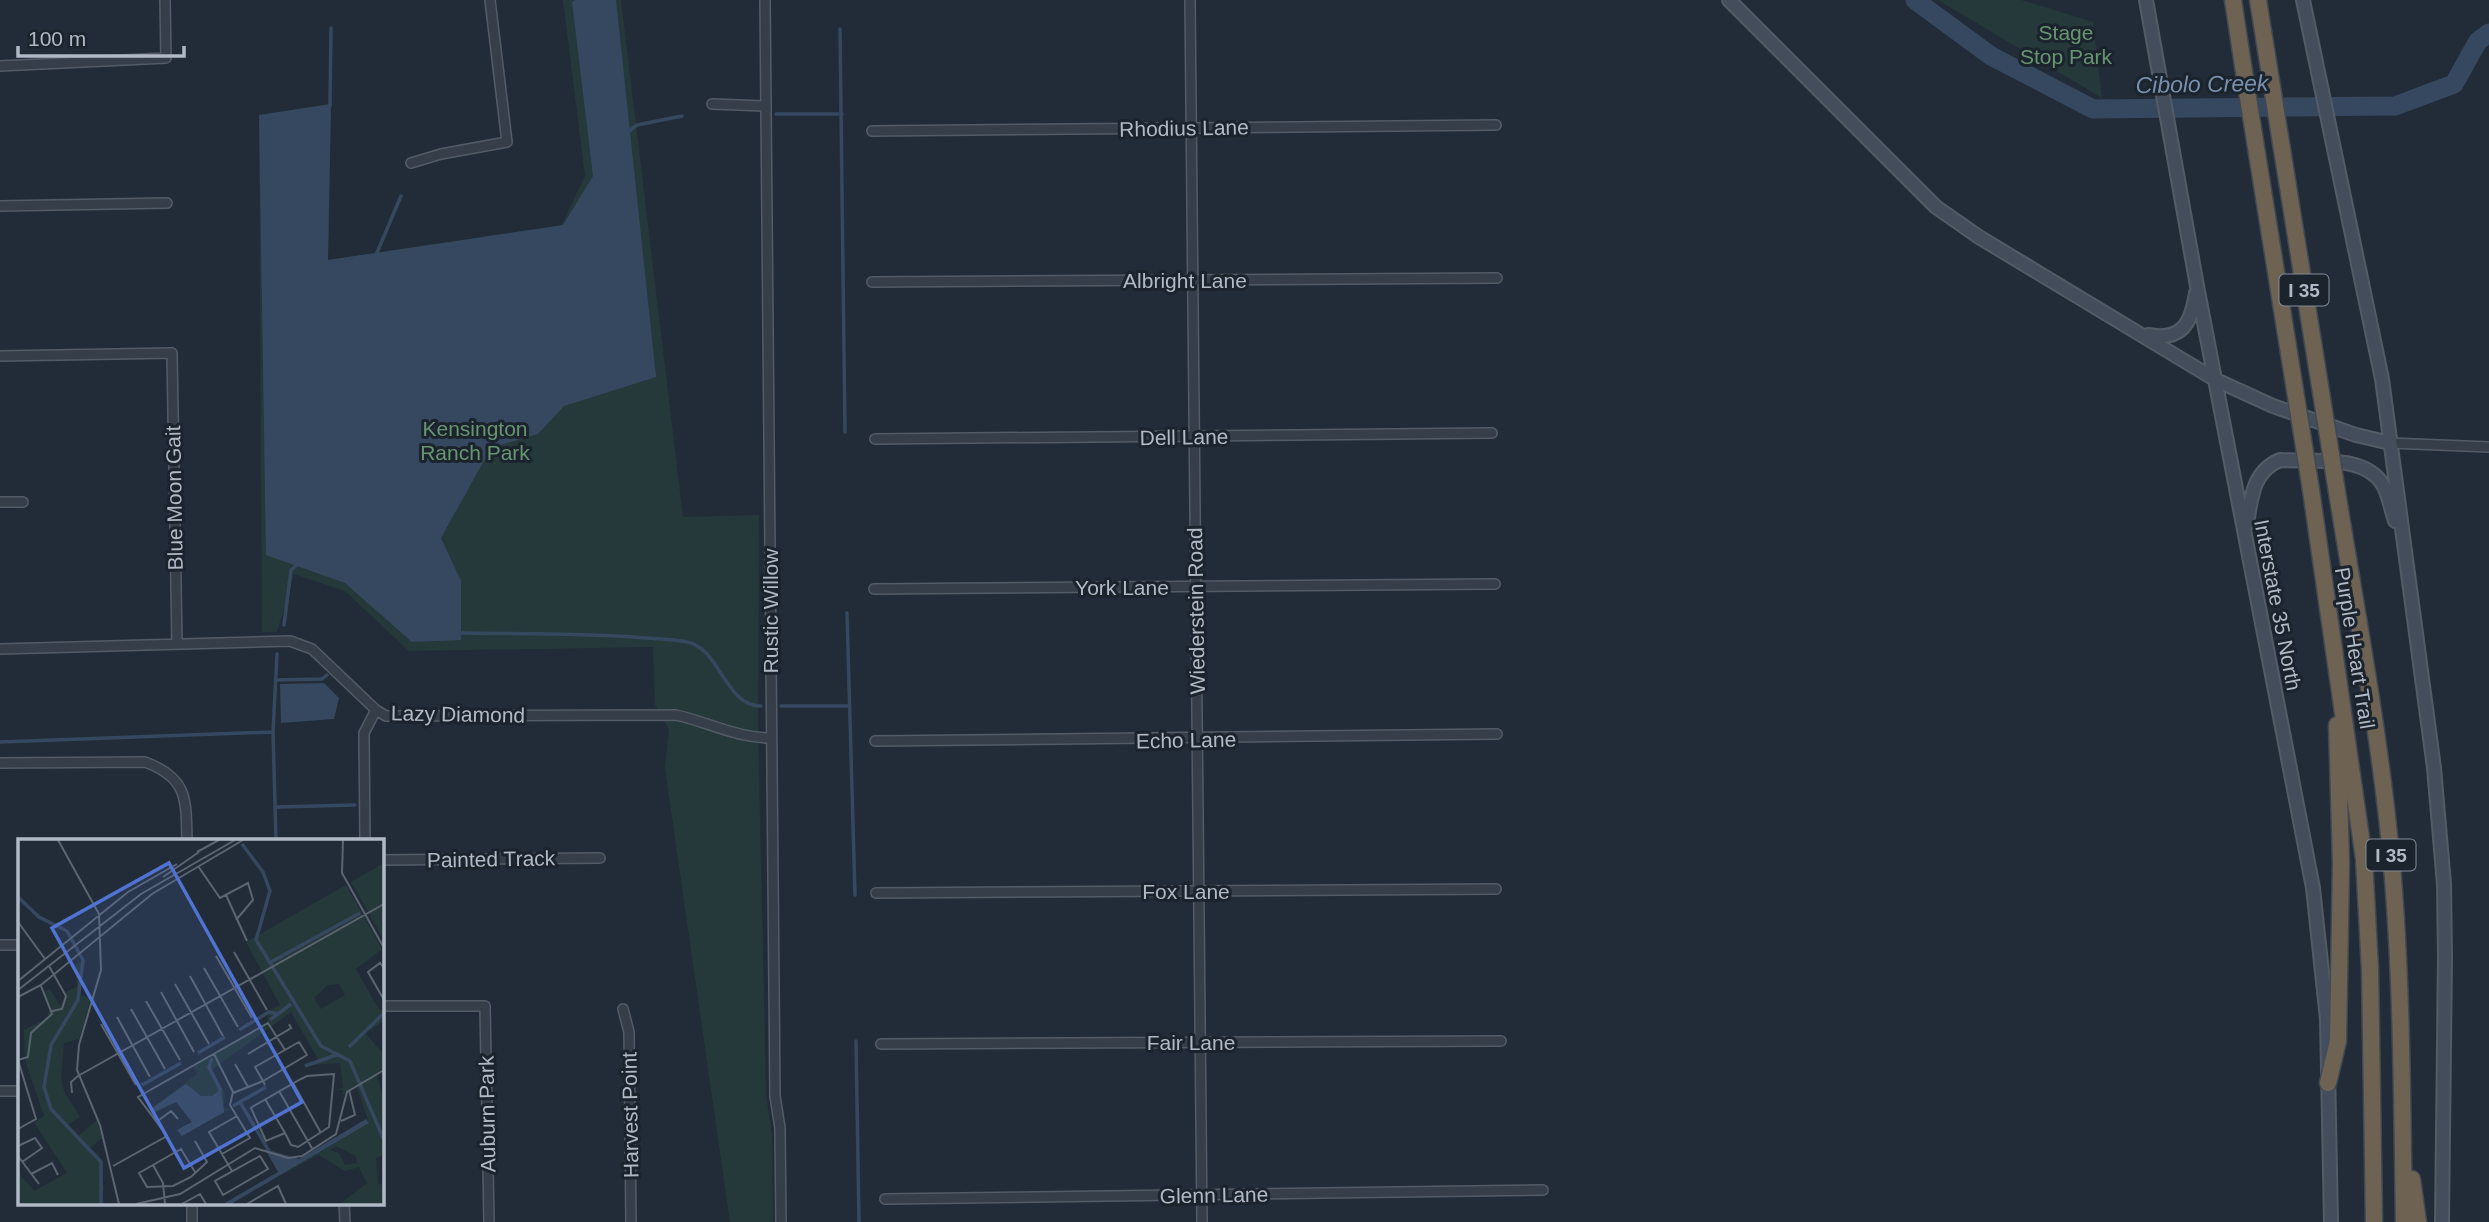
<svg xmlns="http://www.w3.org/2000/svg" width="2489" height="1222" font-family="Helvetica,sans-serif">
  <style>
    .green { fill: #25393a }
    .water { fill: #36485f }
    .lines { fill: none; stroke-linecap: round; stroke-linejoin: round }
    .stream { stroke: #36485f; stroke-width: 3.5 }
    .river { stroke: #36485f; stroke-width: 19 }
    .minor-casing { stroke: #535c66; stroke-width: 12 }
    .secondary-casing { stroke: #535c66; stroke-width: 16 }
    .motorway-casing { stroke: #404953; stroke-width: 19 }
    .minor { stroke: #353e49; stroke-width: 9 }
    .secondary { stroke: #434d5c; stroke-width: 12 }
    .motorway { stroke: #6e6353; stroke-width: 16 }
    .motorway-bridge-casing { stroke: #404953; stroke-width: 19; stroke-linecap: butt }
    .motorway-bridge { stroke: #6e6353; stroke-width: 16 }
    .labels { text-anchor: middle; dominant-baseline: central; stroke-width: 6; stroke-linejoin: round; paint-order: stroke }
    .shield { fill: #1b232d; stroke: #838c97; stroke-width: 2 }
    .shield-label { font-size: 19px; font-weight: bold; fill: #b0b9c5 }
    .park-label { font-size: 21px; fill: #689571; stroke: #1b232d }
    .street-label { font-size: 21px; fill: #b0b9c5; stroke: #1b232d }
    .water-label { font-size: 23px; font-style: italic; fill: #7990ac; stroke: #1b232d }
    .inset-river { fill: none; stroke: #36485f; stroke-width: 3.5 }
    .inset-road { fill: none; stroke: #5b6470; stroke-width: 2 }
    .view { fill: #5073d1; fill-opacity: 0.15; stroke: #5073d1; stroke-width: 3.5 }
    .inset-edge { fill: none; stroke: #b0b9c5; stroke-width: 3.5 }
  </style>
  <rect width="100%" height="100%" fill="#222c38"/>
  <path class="green" d="M563 0H621L683 517 759 515 758 726 766 1095 772 1134 773 1222H730L665 768 669 729 655 705 653 647 409 651 345 591 294 574 277 632H262L259 115 331 104 328 260 562 225 585 176Z
    M1938 0H2021L2093 22 2102 98Z"/>
  <path class="water" d="M575 0H616L656 377 564 406 538 434 491 448 441 538 461 581V640L412 642 345 583 266 555 259 115 331 104 328 260 563 225 593 176 572 2Z
    M324 683 339 698 334 719 281 723 280 684Z"/>
  <g class="lines">
    <path class="stream" d="M840 29 845 432
      M330 106 331 28
      M776 114H842
      M628 132 637 125 682 116
      M376 255 401 196
      M847 613 855 895
      M284 625 291 570 299 563
      M460 633C518 634 575 633 633 637 651 639 670 638 687 642 720 648 725 706 761 706
      M276 680 322 679 327 675
      M781 706H848
      M273 732 276 841
      M0 742 273 732 277 654
      M277 807 355 805
      M856 1041 859 1222"/>
    <path class="river" d="M1915 0 1991 56 2093 109 2395 106 2454 84 2478 41 2489 33"/>
    <g class="minor-casing">
      <path id="minor" d="M765 0 775 1096 780 1128 781 1222
        M1190 0 1202 1222
        M0 66 166 58 165 0
        M712 104 765 106
        M872 131 1496 125
        M411 163 441 154 507 142 490 0
        M0 206 167 203
        M872 282 1497 278
        M0 356 172 353 177 644
        M875 439 1492 433
        M2390 443 2489 447
        M0 502H23
        M874 589 1495 584
        M0 649 290 641 312 649 376 710 386 716 676 715C708 722 737 738 770 738
        M875 741 1497 734
        M0 763 145 762C188 778 186 799 187 841
        M365 841 364 733 376 710
        M382 860 600 858
        M876 893 1496 889
        M0 945H19
        M382 1006H485L489 1222
        M623 1009 629 1032 631 1222
        M881 1044 1501 1041
        M0 1091H19
        M885 1199 1543 1190
        M192 1203V1222
        M344 1203 345 1222"/>
    </g>
    <g class="secondary-casing">
      <path id="secondary" d="M1729 0 1936 207 1979 237 2216 380 2273 406 2356 435 2390 443
        M2146 0 2197 286 2313 888 2327 1019 2331 1222
        M2303 0 2382 379 2434 768 2444 884 2445 957 2442 1222
        M2148 335C2182 341 2191 324 2196 293
        M2247 524C2251 498 2253 471 2280 460 2311 462 2365 454 2383 485 2389 495 2391 510 2395 521"/>
    </g>
    <g class="motorway-casing">
      <path id="motorway" d="M2233 0 2246 85
        M2258 0 2272 87
        M2311 490 2364 859 2370 969 2374 1222
        M2337 492C2357 616 2381 741 2392 866 2402 984 2402 1103 2404 1222
        M2328 1083 2338 1041 2341 863 2337 725
        M2412 1179 2418 1222"/>
    </g>
    <use href="#minor" class="minor"/>
    <use href="#secondary" class="secondary"/>
    <use href="#motorway" class="motorway"/>
    <g class="motorway-bridge-casing">
      <path id="motorway-bridge" d="M2246 85 2311 490
        M2272 87 2337 492"/>
    </g>
    <use href="#motorway-bridge" class="motorway-bridge"/>
  </g>
  <g class="labels">
    <g class="shield">
      <rect x="2279.5" y="274.5" width="49" height="31" rx="5"/>
      <rect x="2366.5" y="839.5" width="49" height="31" rx="5"/>
    </g>
    <g class="shield-label">
      <text x="2304" y="290">I 35</text>
      <text x="2391" y="855">I 35</text>
    </g>
    <g class="park-label">
      <text x="2066" y="32">Stage<tspan x="2066" dy="24">Stop Park</tspan></text>
      <text x="475" y="428">Kensington<tspan x="475" dy="24">Ranch Park</tspan></text>
    </g>
    <g class="street-label">
      <text transform="translate(1184 128) rotate(-1)">Rhodius Lane</text>
      <text x="1185" y="280">Albright Lane</text>
      <text transform="translate(1184 437) rotate(-1)">Dell Lane</text>
      <text transform="translate(174 498) rotate(-91)">Blue Moon Gait</text>
      <text x="1122" y="587">York Lane</text>
      <text transform="translate(2278 605) rotate(79)">Interstate 35 North</text>
      <text transform="translate(770 611) rotate(-90)">Rustic Willow</text>
      <text transform="translate(1196 611) rotate(-91)">Wiederstein Road</text>
      <text transform="translate(2355 648) rotate(81)">Purple Heart Trail</text>
      <text transform="translate(458 714) rotate(1)">Lazy Diamond</text>
      <text transform="translate(1186 740) rotate(-1)">Echo Lane</text>
      <text transform="translate(491 859) rotate(-1)">Painted Track</text>
      <text x="1186" y="891">Fox Lane</text>
      <text x="1191" y="1042">Fair Lane</text>
      <text transform="translate(487 1114) rotate(-91)">Auburn Park</text>
      <text transform="translate(630 1115) rotate(-91)">Harvest Point</text>
      <text transform="translate(1214 1195) rotate(-1)">Glenn Lane</text>
    </g>
    <g class="water-label">
      <text transform="translate(2202 84) rotate(-1)">Cibolo Creek</text>
    </g>
  </g>
  <g transform="translate(18 839)">
    <rect width="366" height="366" fill="#222c38"/>
    <path d="M366 24V101L333 43ZM328 46 364 110 338 130 361 171 366 170V182L347 194 366 216V229L358 234 366 261V316L358 319 360 346 366 343V365H322L349 344 341 328 327 332 301 316 263 336 351 284 338 245 324 256 325 251H317L325 249 322 224 290 226 300 220 273 173 194 231 207 254 206 269 213 270 164 297 159 291 174 283 158 263 136 275 131 271 179 235 175 228 249 185 251 172 262 166 228 103ZM321 145 327 156 303 170 296 159 310 146ZM318 307 338 317 339 324 327 326 321 314 312 311ZM64 121 60 156 73 159 61 200 46 204 43 238 46 252 62 278 48 287 59 298 79 281 84 299 72 309 81 316 86 350 81 365H0V333L16 352 49 334 16 283 26 277 7 221 6 191 29 179 32 168 25 154 32 150 43 168 48 153 59 148 57 126Z" fill="#25393a" fill-rule="evenodd"/>
    <path d="M168 245 183 257H194L203 250 206 273 164 297 159 291 174 283 158 263 136 273 132 271ZM348 280 351 284 213 365H205L260 333 247 310 281 320Z" fill="#36485f"/>
    <path class="inset-river" d="M224 5 245 33 252 52 238 101 303 207 332 222 366 301M0 58 21 78 49 92 65 121 60 161 33 206 26 248 33 270 83 323V365M253 123 342 74M252 181 273 165M221 191 251 173 260 175M331 208 366 174M180 214 207 198M194 219 191 228 203 252M287 227 321 215M124 246 163 224M222 263 248 248M215 267 222 263 251 312"/>
    <path class="inset-road" d="M40 1 81 75M325 1 324 34 366 109M179 13 201 1M180 27 202 59 230 44 235 61 218 81M145 38 181 13M208 56 229 102M81 75 83 131 61 206 59 231 82 286 101 365M0 83 27 120M216 113 249 171M198 117 234 179M31 127 48 157 44 170 34 172M186 129 220 188M366 129 362 124 350 133 366 161M172 137 205 197M0 142 110 53 159 25M157 145 191 205M0 151 123 55 217 1M143 153 176 213M0 158 23 146 134 55 225 1M128 162 162 221M113 170 147 230M99 178 132 238M83 185 118 246M196 215 215 253 212 266 232 299 204 315M230 215 273 189 271 185M0 221 10 218 13 194 34 175 23 147M0 221 18 280 0 290M217 225 230 248M275 244 303 294M261 252 295 311M54 254 53 243 60 237 366 65M215 254 245 242 289 216 281 203 237 228 245 242 247 246M247 260 267 294 273 306 280 308 311 288 316 235 289 237 283 240 234 268 233 269 248 302 267 294M141 281 153 272 160 280M323 282 337 276 331 251M177 302 189 323 173 338 155 347 129 348 121 334 163 310 177 333M0 307 17 299 24 309 4 323M0 317 21 345M242 317 250 330 205 356 197 342ZM135 326 145 344 147 365M95 327 149 297 120 258 250 184 267 211M214 332 191 293 219 277M13 335 34 324 40 336M118 365 162 355 237 309 270 319 284 317 318 295 329 253 366 231M164 365 182 355 188 365M229 365 260 347 268 365"/>
    <path class="view" d="M151 24 284 263 166 329 34 89Z"/>
    <rect width="366" height="366" class="inset-edge"/>
  </g>
  <path d="M18 46v10h166v-10" fill="none" stroke="#b0b9c5" stroke-width="3.5"/>
  <text x="28" y="46" font-size="21" fill="#b0b9c5" stroke="#1b232d" stroke-width="5" paint-order="stroke">100 m</text>
</svg>
